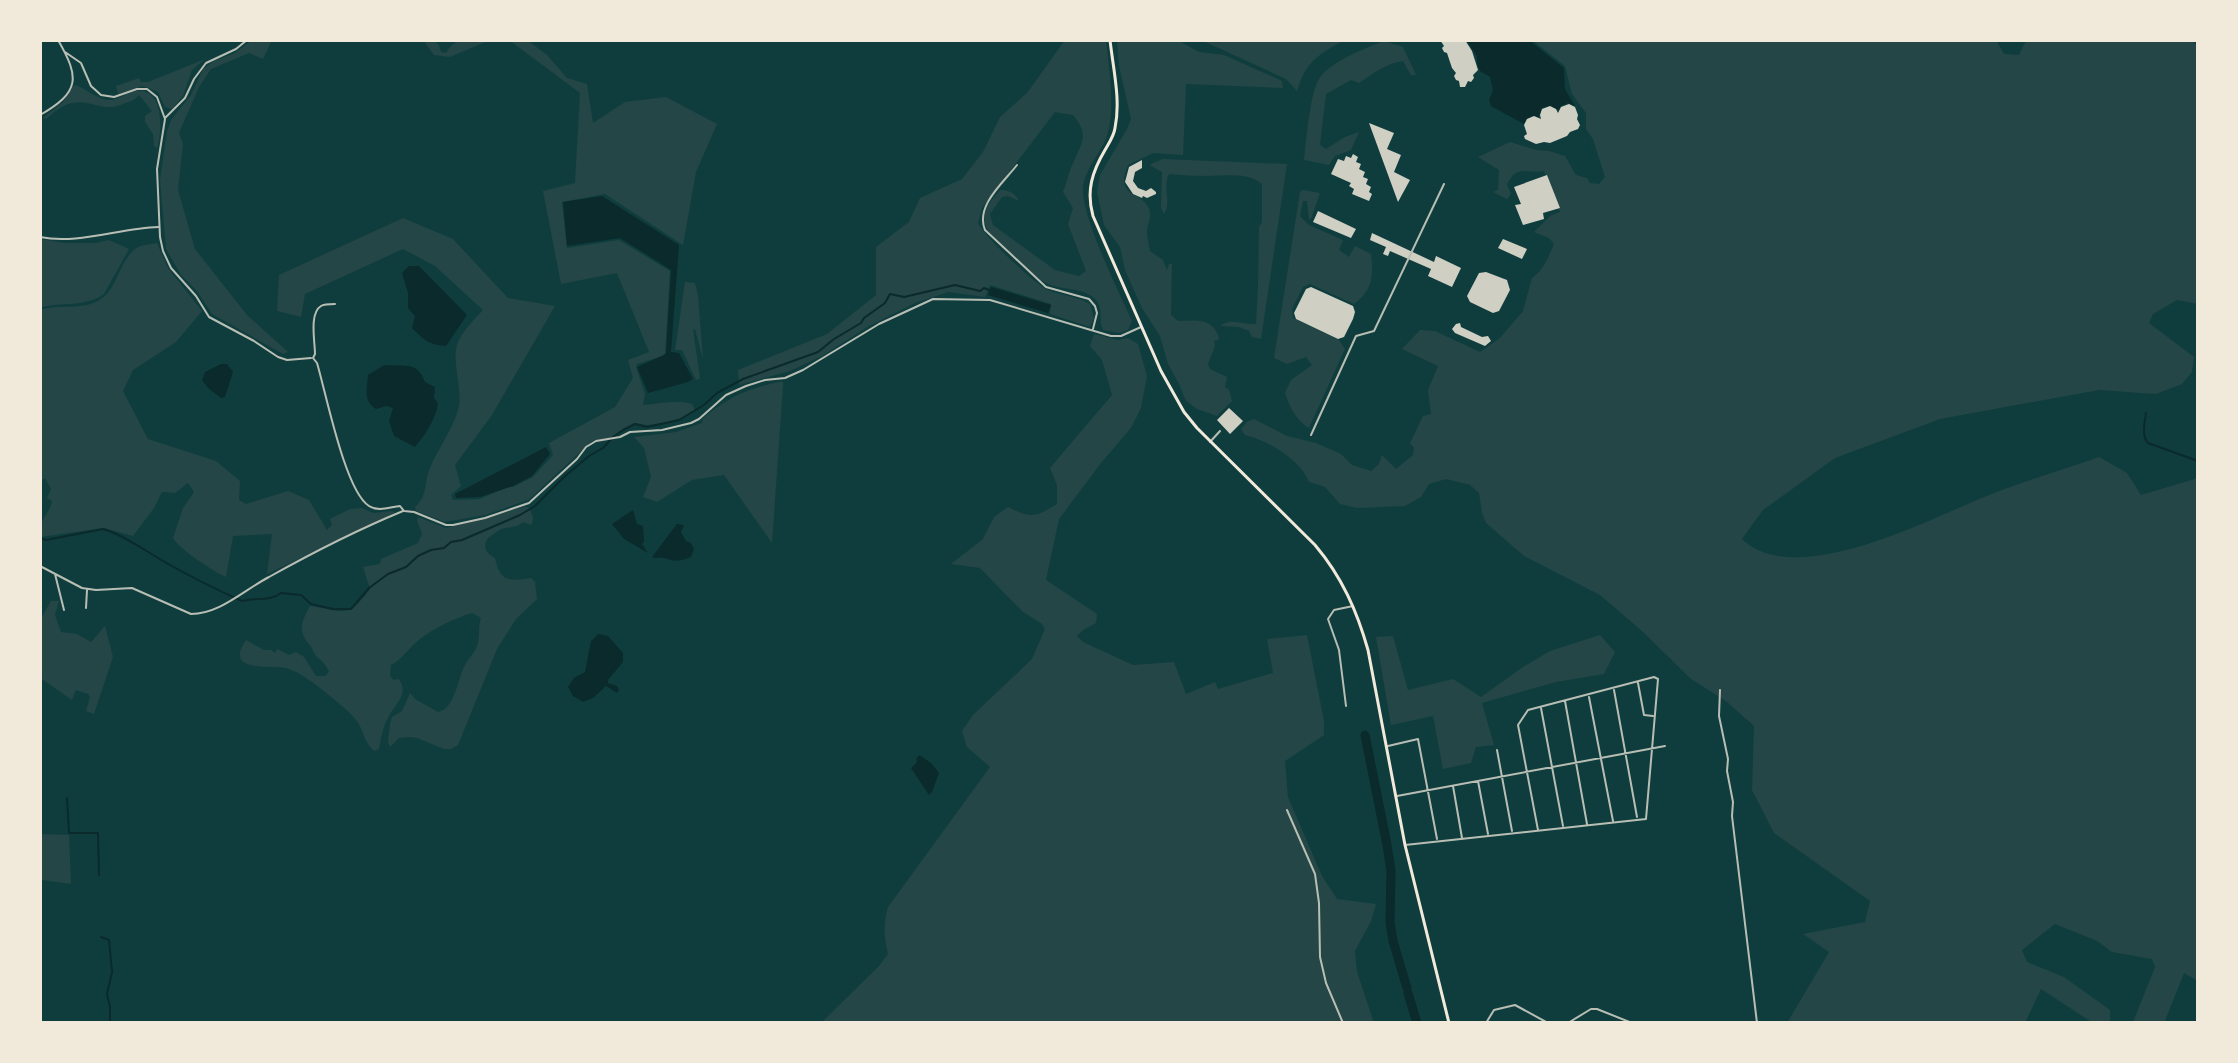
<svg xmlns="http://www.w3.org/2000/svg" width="2238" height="1063" font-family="'Exo 2',sans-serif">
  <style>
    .green { fill: #244646 }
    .water { fill: #0a2a2b }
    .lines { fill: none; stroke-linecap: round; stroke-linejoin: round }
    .stream { stroke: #0a2a2b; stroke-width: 2 }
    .river { stroke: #0a2a2b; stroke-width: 9 }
    .building { fill: #cfcfc3 }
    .pedestrian { stroke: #b8beb3; stroke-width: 2 }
    .minor { stroke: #b8beb3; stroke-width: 2 }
    .secondary { stroke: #f1e9da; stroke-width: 3 }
  </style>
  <rect width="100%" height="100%" fill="#0f3d3e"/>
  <path class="green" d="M252 40H272L263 59 249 53 211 69 199 87 179 133 183 144 178 190 195 249 247 315 288 352 283 354 212 314 197 291 181 275 166 249 160 180 167 131 171 120 191 95 203 69 214 61 235 53Z
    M423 40H434L439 45 441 52 446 53C456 35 470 40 490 40L450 57 434 55Z
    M509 40H527L547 55 567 78 587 84 593 123 625 102 666 97 717 124 696 172 683 245 605 194 562 202 567 248 619 240 670 271 665 353 663 356 637 364 636 367 645 394 643 405C659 404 677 399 692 404L695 410 684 417 665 423 647 425 634 423 610 438 592 441 535 494 528 500 508 507 485 515 445 522 416 511 415 507C428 496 424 482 430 468 438 448 454 428 459 406 462 387 452 362 457 345 461 332 474 320 483 310L435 266 403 249 305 294 301 317 277 311 279 275 403 218 453 239 508 298 555 306 492 415 455 465 461 486 451 495 453 500 480 499 507 487H513L533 477 553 455 549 443 615 407 633 378 628 360 649 352 617 273 561 284 543 191 575 183 580 93Z
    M1065 40H1106C1109 67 1115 106 1108 132 1103 152 1085 167 1083 188 1081 216 1119 292 1132 321L1128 330 1119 333 1103 330C1098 320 1104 310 1096 300 1083 286 1059 291 1044 282 1023 269 1005 247 988 231 979 211 988 205 1000 190 1009 190 1015 193 1019 201L1008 196 1002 197 990 214 993 225 1055 270 1079 276 1086 271 1068 224 1073 208 1063 192C1067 182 1069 171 1074 161 1083 140 1089 135 1073 115L1055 112 982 208 978 223C985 237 1033 283 1048 290 1062 296 1077 296 1090 304L1094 318 1090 327 1050 314 1051 304 990 285 985 297 948 292 915 303 869 326 822 356 790 371 739 385 738 370 827 334 876 295V247L909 222 920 198 962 179 983 152 1000 117 1027 93Z
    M1117 40H1180L1181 42 1199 52 1224 55 1282 81 1283 88 1186 84 1183 155 1153 153 1128 165C1113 201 1146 190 1150 212 1151 219 1147 225 1147 232 1147 238 1149 245 1150 251L1163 260 1167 270 1169 264H1172L1171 315 1178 321C1197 320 1212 318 1219 337L1218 340 1214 341 1215 346 1208 364 1210 369 1227 377 1225 387 1229 390 1232 401 1217 416 1197 409 1186 401 1179 384 1168 364 1160 336 1142 308 1125 270 1120 247 1104 225 1097 192 1100 175 1127 129 1131 119 1119 66Z
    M1201 40H1345C1319 54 1306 61 1297 91L1286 79Z
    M1532 40H1996L2004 54 2019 55 2026 40H2193L2198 49V304L2177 300 2153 314 2149 323 2194 357 2192 372 2182 384 2156 394 2099 390 1940 419 1835 458 1763 510 1742 539C1793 589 1922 523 1977 500 2017 483 2059 471 2099 457L2127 473 2141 495 2198 478V981L2184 973 2165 1021 2168 1023 2133 1022 2155 967 2152 959 2112 952 2097 941 2055 924 2022 950 2027 962 2064 977 2110 1010V1023H2093L2041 989 2025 1023H1787L1829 952 1803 934 1865 922 1870 901 1774 833 1752 790 1754 726 1726 701 1691 679 1642 631 1600 595 1524 556 1486 523 1482 513 1479 493 1470 485 1446 479 1429 484 1421 497 1405 506 1357 508 1340 504 1325 487 1309 482C1301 460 1267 440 1245 435L1241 429 1247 422 1254 419 1287 436 1316 443 1341 454 1352 465 1371 471 1379 464 1382 455 1396 469 1413 455 1414 448 1410 443 1423 416 1431 414 1428 390 1438 366 1402 349 1420 330 1435 331 1480 352 1500 338 1523 311 1532 278 1540 271 1547 260 1554 244 1549 238 1534 232 1550 216 1560 212 1544 171C1525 174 1518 164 1507 184L1511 194 1507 199 1493 192 1498 190 1499 170 1478 157 1510 142 1536 150 1549 151 1565 156 1576 175 1587 178 1590 183 1599 184 1605 177 1593 139 1586 129V113L1572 94 1565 66Z
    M1384 41 1403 47 1416 75H1411L1403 61C1386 63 1373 74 1359 83L1351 80 1326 94 1320 145 1326 149 1345 137 1359 132 1351 150 1335 156 1329 165 1304 160C1306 143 1310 93 1319 79 1328 63 1367 47 1384 41Z
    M205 59 192 70 183 96 172 109 165 107 158 92 143 86 118 94 116 86 139 78 141 82H148Z
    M76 85C87 90 100 101 112 100 122 98 132 89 143 91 164 95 162 133 157 148L154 146 153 134 145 122V116L152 111 139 95C134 101 130 101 123 104 102 113 91 99 73 103 63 104 53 113 46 119L43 118 63 102 73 86Z
    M1163 159 1287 164 1261 339 1252 337 1249 331 1239 327 1220 326C1231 317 1243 325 1256 324L1258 287 1259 227 1262 222V184C1248 172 1224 176 1207 176 1195 176 1182 175 1169 174 1162 187 1172 202 1164 214L1161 207 1162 172 1151 166V164Z
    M1303 190 1320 193 1311 219H1309L1307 201H1303L1300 216 1309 225 1343 240 1339 250 1349 257 1355 246 1371 254C1374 276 1372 291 1354 304L1310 284 1303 287 1292 309 1293 318 1339 340 1345 349 1309 428C1297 422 1289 406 1285 393L1291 380 1312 365 1306 357 1287 364 1274 358 1300 192Z
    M40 239 65 243H96L109 240 129 249 104 294C84 308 62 301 40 308Z
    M157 243 168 268 202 311 176 342 133 370 123 391 148 439 216 461 240 481 239 500 246 504 288 491 309 500 327 530 332 525 330 519 350 509 362 508 373 513 392 511 395 513 267 574 272 534 233 536 226 577C214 572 178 548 173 538L183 508 194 492 188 483 175 493 162 492 154 508 133 536 103 528 40 537C40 515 48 518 52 501L47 498 51 489 45 478 40 482V310C57 304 78 310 96 302 118 293 118 259 138 247 143 245 151 244 157 243Z
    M685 282 695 283 698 295 703 359 695 329 693 330 700 378 696 380 682 350H675Z
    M1094 334 1118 340 1128 338 1138 344 1147 376 1141 408 1131 428 1101 463 1059 519 1046 580 1097 614 1096 623 1083 630 1077 636 1083 642 1133 665 1174 662 1186 694 1215 682 1218 689 1273 673 1267 639 1307 635 1324 721V735L1285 761 1288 797 1322 876 1337 899 1376 904 1371 921 1355 951 1357 972 1374 1023H821L879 966 888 954C884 937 883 924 888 907L990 767 967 747 962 731 973 715 1032 659 1045 629 1041 623 1023 612 980 568 951 564 983 539 994 517 1008 507C1033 519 1035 517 1057 504V485L1050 468 1112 395 1102 360 1090 346Z
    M779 382H783V386L772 543 724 475 692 480 657 502 643 497 651 477 644 448 634 437 676 432 702 423 703 418C729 397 746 389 779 382Z
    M524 507H528C532 513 535 519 531 525L523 522 517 526 501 529 488 538C482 548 486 553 495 558 500 583 510 581 531 578L535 582 537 599 516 619 497 649 458 745 451 749H444L417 738 410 737 399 738 390 747 388 742 390 724 392 717 402 711 410 693 415 699 438 712C456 708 457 679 465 665 469 657 476 652 478 643 480 634 478 626 481 618L472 613C455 618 434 628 420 639 409 647 403 659 391 665L390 675 393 680 399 679C409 695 396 702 389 716 383 726 381 738 379 749L374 751C362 739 365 732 356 720 347 708 311 680 298 673 294 671 290 669 286 668 270 665 223 673 246 640L264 650H271L275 653 277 649 289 655 296 652 304 657 316 676H325L329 672C325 662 322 662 316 656 313 652 312 647 309 644 297 630 302 621 310 606 345 611 347 620 370 589L363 567 380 564 381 559 418 543 422 534 417 521 418 517 446 528Z
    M51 601H59L55 615 61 632 77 634 91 642 105 626 113 657 94 714 86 711 90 697 88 694 76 690 72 700 42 679 40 675V620Z
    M1600 635 1615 652 1604 674 1556 682 1482 703 1494 745 1476 747 1471 763 1443 769 1433 716 1391 725 1376 637 1393 636 1408 690 1453 679 1481 697 1523 667 1550 651Z
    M40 834 69 835 71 884 42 880 40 877Z"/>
  <path class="water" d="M1466 40H1529L1564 68 1565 89 1575 106 1568 103 1561 106 1559 110 1549 106 1542 108 1538 118 1534 116 1526 119 1524 124 1491 106 1489 100 1493 90 1490 77 1480 71 1477 64V56Z
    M602 196 679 245 671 352 679 353 693 379 688 382 648 393 637 367 666 354 671 270 620 238 567 246 563 202Z
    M409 266H419L467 315 446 346C429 345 424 340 412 328L415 316 408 308V293L402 273Z
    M991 287 1051 305 1048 313 988 295Z
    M221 364H227L233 372 225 397 221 398 208 388 202 380 205 372Z
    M384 365C404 367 417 360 425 382L435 387 434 398 438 403C436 419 425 435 415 447L394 436 389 421 393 408 386 406 376 409C363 401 367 389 368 375Z
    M546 447 550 454 532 476 513 486 480 497 456 498 455 494Z
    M633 510 637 524 643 526 644 542 642 544 648 553 624 539 612 524Z
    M677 524 684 525 681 532 686 541 691 543 694 549 691 557C671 566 669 555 654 558L652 557Z
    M598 634 608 636 623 653V662L608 680V683L617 686 619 690 617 693 606 686 593 698 583 702 573 696 568 687 574 678 585 672 591 641Z
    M919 755 931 763 939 773 932 792 929 795 911 768 917 762 916 759Z"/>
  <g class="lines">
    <path class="stream" d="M2146 413C2145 422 2141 435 2148 443L2198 461
      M40 538 46 540 103 529C122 534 146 551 163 561 189 576 215 589 242 601 255 597 270 602 281 593L301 595 311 604 333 609H351L369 588 388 574 406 567 418 556 431 550 444 548 451 542 462 540 520 515 535 506 564 477 589 456 603 448 613 437 623 430 635 424 647 427 679 420 704 405 717 393 743 379 818 352 834 339 861 323 864 318 885 303 890 294 904 297 955 285 980 291 984 288 989 290
      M67 798 69 833H98L99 875
      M101 937 109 940 112 972 107 994 110 1007V1023"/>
    <path class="river" d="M1365 735 1387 845 1391 871 1390 922 1393 941 1407 988
      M1408 993 1417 1023"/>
  </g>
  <path class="building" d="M1440 40H1465L1472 51 1478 70 1473 75 1474 78 1471 82 1468 81 1465 87H1460L1459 81 1456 80 1454 76 1456 73 1452 68 1447 53 1444 52 1442 48 1444 46Z
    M1569 104 1575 107 1578 115 1577 119 1580 125 1578 129 1570 132 1567 136 1550 143 1544 142 1536 144 1525 139 1524 136 1527 134 1524 125 1527 119 1534 116 1541 119 1540 115 1542 109 1550 106 1556 109 1558 113 1561 107Z
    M1369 123 1394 133 1387 149 1401 155 1394 172 1410 180 1398 202Z
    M1353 154 1358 157 1356 162 1361 164 1359 169 1365 172 1363 177 1368 179 1366 184 1371 187 1369 192 1372 194 1369 201 1352 194 1354 189 1349 186 1351 183 1331 174 1338 159 1344 161 1346 156 1351 158Z
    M1142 160V168L1135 172 1133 181 1138 188 1146 191 1151 188 1156 192V194L1147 198 1143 196 1142 198 1133 194 1125 182 1129 167Z
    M1547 175 1560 208 1543 213 1544 219 1523 225 1515 205 1521 204 1514 187Z
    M1318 211 1356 229 1351 238 1313 222Z
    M1372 233 1434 262 1436 256 1461 268 1452 287 1428 276 1431 269 1390 251 1388 256 1383 254 1386 247 1370 240Z
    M1503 239 1527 249 1522 259 1498 248Z
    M1486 272 1507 280 1510 290 1499 311 1493 313 1470 302 1467 296 1479 273Z
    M1311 287 1353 306 1355 312 1353 319 1344 337 1338 339 1296 319 1294 313 1306 289Z
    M1460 323 1461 327 1482 337 1488 336 1491 341 1485 346 1455 333 1452 329 1456 324Z
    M1229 408 1243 421 1230 434 1217 420Z"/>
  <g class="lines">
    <path class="pedestrian" d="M1311 435 1356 336 1374 331 1444 184"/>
    <path class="minor" d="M65 52 81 63 91 86 101 95 114 97 137 89H147L157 97 165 119 157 169 160 237 163 251 171 268 196 296 209 317 254 341 278 357 287 360 311 358
      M40 115C80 92 80 78 58 40
      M165 118 185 98 194 79 206 63 236 49 247 40
      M1017 165C1003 183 975 206 985 230L1046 287 1089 299 1095 306 1097 313 1093 329
      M40 237C77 245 120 228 158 227
      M335 304C332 304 324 304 321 306 309 313 315 342 315 354L313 358 317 363C326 393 345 491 369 506 378 512 390 507 400 506L404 511 414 512 446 525H453L485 518 529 503 577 459 586 447 596 441 620 437 630 432 662 430 691 423 699 419 726 395 746 386 765 380 785 378 803 370 879 324 933 299 990 300 1111 336H1121L1141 327
      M1210 442 1220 431
      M40 566 82 588 96 590 132 588 191 614C220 614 244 590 269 577 312 553 357 530 403 511
      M55 574 64 610
      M86 608 87 590
      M1638 683 1644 715 1653 716
      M1614 690 1637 817
      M1720 690 1719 716 1728 759 1727 771 1733 802 1732 816 1757 1023
      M1589 697 1613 821
      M1565 701 1587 824
      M1346 706 1339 650 1328 619 1334 610 1353 606
      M1541 708 1563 826
      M1388 746 1418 739 1437 839
      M1497 750 1512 831
      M1478 781 1488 834
      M1453 786 1462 838
      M1397 796 1665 746
      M1287 810 1315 874 1319 903 1320 957 1326 983 1343 1023
      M1405 845 1646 819 1658 679 1654 677 1528 710 1518 725 1538 830
      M1486 1023 1494 1010 1515 1005 1548 1023
      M1568 1023 1591 1009H1597L1632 1023"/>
    <path class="secondary" d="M1110 40C1113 68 1121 100 1115 128 1114 136 1109 143 1105 150 1092 172 1086 191 1093 216L1161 371 1184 412 1197 428 1315 545C1342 577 1357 611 1368 650L1405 845 1449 1023"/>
  </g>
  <rect width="2238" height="1063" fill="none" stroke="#f1e9da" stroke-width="84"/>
</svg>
